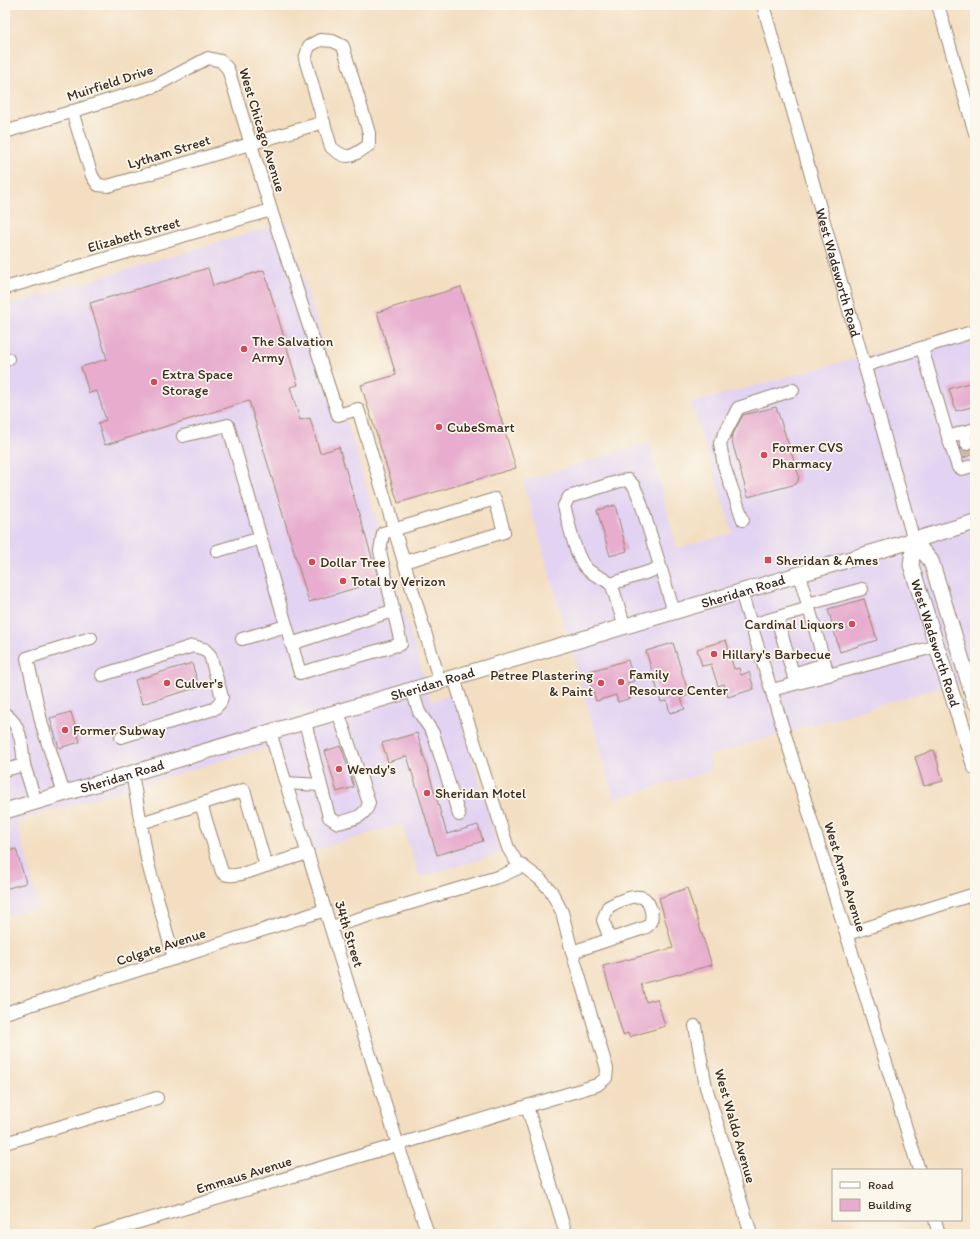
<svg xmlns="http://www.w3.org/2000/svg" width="980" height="1239" font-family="Itim,sans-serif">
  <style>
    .built { fill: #e3d3f2 }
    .building { fill: #e7acce }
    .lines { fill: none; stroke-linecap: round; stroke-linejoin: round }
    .minor-tunnel { stroke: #cebaa0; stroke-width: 12; stroke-dasharray: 12 6; stroke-linecap: butt }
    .minor-casing { stroke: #978470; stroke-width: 14 }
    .major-casing { stroke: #978470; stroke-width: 17 }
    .minor { stroke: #fff; stroke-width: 12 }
    .major { stroke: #fff; stroke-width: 15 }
    .poi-dot { fill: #d1495b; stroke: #fbf7ec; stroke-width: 1.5 }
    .labels { text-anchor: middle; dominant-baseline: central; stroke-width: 3.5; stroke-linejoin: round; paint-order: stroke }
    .street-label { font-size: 14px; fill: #3b2a1e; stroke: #fbf7ec }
    .poi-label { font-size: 14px; fill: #3b2a1e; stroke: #fbf7ec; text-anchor: start }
  </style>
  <rect width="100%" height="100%" fill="#fbf7ec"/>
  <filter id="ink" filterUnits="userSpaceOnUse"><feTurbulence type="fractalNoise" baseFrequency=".025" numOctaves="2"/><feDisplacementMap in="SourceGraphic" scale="8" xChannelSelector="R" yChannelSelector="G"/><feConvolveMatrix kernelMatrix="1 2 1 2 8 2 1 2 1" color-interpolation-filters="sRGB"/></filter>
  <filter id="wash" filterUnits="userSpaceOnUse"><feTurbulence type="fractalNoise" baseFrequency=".012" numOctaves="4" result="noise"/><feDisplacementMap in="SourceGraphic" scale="16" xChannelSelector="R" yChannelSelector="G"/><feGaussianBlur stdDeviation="0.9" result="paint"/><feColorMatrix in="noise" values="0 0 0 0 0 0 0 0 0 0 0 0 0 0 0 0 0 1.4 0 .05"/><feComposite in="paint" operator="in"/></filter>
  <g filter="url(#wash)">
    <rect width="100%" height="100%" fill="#f3dec1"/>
    <path class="built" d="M287 222 431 701 454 693 500 854 420 877 401 824 300 855 269 747 17 821 39 907 5 916V306Z
      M975 333V683L938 688 709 755 711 771 614 799 523 481 649 443 677 548 733 533 691 403 902 346Z"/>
    <g id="blocks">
      <path class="building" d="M208 268 213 286 264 270 298 385 290 387 300 420 310 418 320 453 339 447 379 581 309 602 249 401 105 445 98 423 106 420 97 391 89 393 81 367 107 359 90 303Z
        M461 287 516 468 398 503 361 385 396 375 377 312Z
        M975 381V406L956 411 949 389Z
        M776 407 799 476 798 481 796 484 748 497 731 438 743 415Z
        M974 441H975V454L963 458 959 445 962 450 969 451 974 446Z
        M615 505 627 551 610 556 597 510Z
        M864 599 877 640 840 652 828 609Z
        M726 640 734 669 739 668 741 675 749 672 754 689 728 697 724 684 718 686 711 664 702 666 697 649Z
        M673 643 689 695 681 698 685 709 670 713 667 701 661 702 646 651Z
        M628 660 634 681 627 683 631 698 618 702 616 695 596 701 587 672Z
        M192 663 199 687 142 704 135 680Z
        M71 712 80 742 59 748 50 718Z
        M417 733 447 834 478 825 483 841 437 855 407 756 388 762 382 743Z
        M341 746 354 787 337 792 325 751Z
        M934 750 943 781 924 786 915 757Z
        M16 849 26 883 5 889V852Z
        M687 888 712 965 641 984 646 1002 657 999 665 1026 629 1037 628 1033 623 1035 603 966 673 948 659 898Z"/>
    </g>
  </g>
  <g filter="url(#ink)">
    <use href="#blocks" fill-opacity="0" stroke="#978470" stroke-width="1"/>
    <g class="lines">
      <path class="minor-tunnel" d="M967 444 970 456"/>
      <g class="minor-casing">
        <g id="minor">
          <path id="s1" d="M763 5 914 541"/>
          <path d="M938 5 975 133"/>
          <path d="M320 40 333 41 343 46 369 133V145C353 156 347 162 331 147L305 59 309 46Z"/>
          <path d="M72 111 92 176 98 185 108 186 324 122"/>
          <path d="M5 132 155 86 208 58 221 61 228 69 271 210 338 415 358 409 440 682"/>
          <path d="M5 288 271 210"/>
          <path d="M922 348 948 437 975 429"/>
          <path d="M5 360 8 359"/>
          <path d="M864 366 975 331"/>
          <path d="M963 432 967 444"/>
          <path d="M183 436 228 425 300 673 401 644 380 551 383 533 495 499 504 532 404 562"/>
          <path d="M948 437 958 467 962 469 975 465"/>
          <path d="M743 520 724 466 720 443 738 408 793 390"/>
          <path d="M217 551 261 538"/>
          <path d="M799 575 809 608"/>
          <path d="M611 584 660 568"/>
          <path d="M741 592 919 1170"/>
          <path d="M808 604 862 589"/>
          <path d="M777 618 793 674 825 664"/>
          <path d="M751 625 809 608 828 675"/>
          <path d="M625 627 612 586C605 577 595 577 587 569 575 558 569 522 564 506L569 497 620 481 628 480 634 486 640 500 674 612"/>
          <path d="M242 639 286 626"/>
          <path d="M291 644 392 611"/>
          <path d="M102 675 193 646 204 649 210 655 222 697 220 703 214 709 121 737"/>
          <path d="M454 678 508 848 516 861 540 879 551 891 562 912 572 952 607 1069 606 1078 597 1085 527 1106"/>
          <path d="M412 690 419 712 433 733 459 815"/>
          <path d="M772 690 937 646"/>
          <path d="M5 714C22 725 22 747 24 765"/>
          <path d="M305 722 329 817 338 823C352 819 365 818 369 803L338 712"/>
          <path d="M270 732 398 1145 428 1234"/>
          <path d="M5 770 24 765 36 802"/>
          <path d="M132 773 148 864 174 959"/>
          <path d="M286 783 320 785"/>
          <path d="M64 794 42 725 27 658 91 638"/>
          <path d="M141 823 244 790 266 866C256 869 230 881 222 872L201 804"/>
          <path d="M266 866 308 853"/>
          <path d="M331 927 501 876 523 866"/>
          <path d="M847 934 975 894"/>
          <path d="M572 952 641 929C644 928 648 927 649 924 655 918 650 899 641 897 632 895 616 902 608 907L603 920 610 939"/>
          <path d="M5 1013 325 910"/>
          <path d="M695 1026 706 1087 751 1234"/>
          <path d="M5 1143 157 1098"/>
          <path d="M935 1220 939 1234"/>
          <path d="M99 1234 527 1106 566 1234"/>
        </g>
      </g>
      <g class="major-casing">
        <g id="major">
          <path id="s2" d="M914 541 911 565 975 767"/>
          <path d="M914 541 931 561 975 702"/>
          <path id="s3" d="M5 811 975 522"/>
        </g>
      </g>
      <use href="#minor" class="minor"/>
      <use href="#major" class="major"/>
    </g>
  </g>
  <g class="poi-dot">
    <circle cx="244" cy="349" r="4"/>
    <circle cx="154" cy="382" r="4"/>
    <circle cx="439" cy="427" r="4"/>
    <circle cx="764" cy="455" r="4"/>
    <rect x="764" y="556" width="8" height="8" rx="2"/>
    <circle cx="312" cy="562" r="4"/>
    <circle cx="343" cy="581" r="4"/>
    <circle cx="852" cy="624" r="4"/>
    <circle cx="714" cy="654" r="4"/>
    <circle cx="621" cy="682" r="4"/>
    <circle cx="167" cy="683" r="4"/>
    <circle cx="601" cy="683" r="4"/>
    <circle cx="65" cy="730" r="4"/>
    <circle cx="339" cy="769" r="4"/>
    <circle cx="427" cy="793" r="4"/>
  </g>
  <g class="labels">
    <g class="street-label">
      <text transform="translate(110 83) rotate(-18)">Muirfield Drive</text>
      <text transform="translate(262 130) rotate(73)">West Chicago Avenue</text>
      <text transform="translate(169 152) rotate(-17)">Lytham Street</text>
      <text transform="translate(134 235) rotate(-16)">Elizabeth Street</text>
      <text stroke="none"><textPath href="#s1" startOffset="278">West Wadsworth Road</textPath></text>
      <text stroke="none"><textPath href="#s3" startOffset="770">Sheridan Road</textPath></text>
      <text stroke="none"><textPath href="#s2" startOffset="106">West Wadsworth Road</textPath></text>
      <text stroke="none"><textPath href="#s3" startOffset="446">Sheridan Road</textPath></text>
      <text stroke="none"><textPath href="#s3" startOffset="122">Sheridan Road</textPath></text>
      <text transform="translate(845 877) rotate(73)">West Ames Avenue</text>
      <text transform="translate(349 934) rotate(73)">34th Street</text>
      <text transform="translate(161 947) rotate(-18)">Colgate Avenue</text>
      <text transform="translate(735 1126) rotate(74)">West Waldo Avenue</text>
      <text transform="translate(244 1175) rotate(-17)">Emmaus Avenue</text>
    </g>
    <g class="poi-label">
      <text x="252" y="341">The Salvation<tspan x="252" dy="16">Army</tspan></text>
      <text x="162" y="374">Extra Space<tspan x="162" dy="16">Storage</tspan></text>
      <text x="447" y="427">CubeSmart</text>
      <text x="772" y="447">Former CVS<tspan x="772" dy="16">Pharmacy</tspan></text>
      <text x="776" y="560">Sheridan &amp; Ames</text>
      <text x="320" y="562">Dollar Tree</text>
      <text x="351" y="581">Total by Verizon</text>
      <text x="844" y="624" text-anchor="end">Cardinal Liquors</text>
      <text x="722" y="654">Hillary's Barbecue</text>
      <text x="629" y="674">Family<tspan x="629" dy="16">Resource Center</tspan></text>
      <text x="593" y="675" text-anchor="end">Petree Plastering<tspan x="593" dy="16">&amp; Paint</tspan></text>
      <text x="175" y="683">Culver's</text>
      <text x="73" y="730">Former Subway</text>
      <text x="347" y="769">Wendy's</text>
      <text x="435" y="793">Sheridan Motel</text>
    </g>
  </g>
  <rect width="980" height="1239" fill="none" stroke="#fbf7ec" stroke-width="20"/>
  <rect x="832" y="1169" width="130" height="52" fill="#fbf7ec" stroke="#aea59a"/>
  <rect x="840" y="1182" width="20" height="6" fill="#ffffff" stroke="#aea59a"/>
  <text x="868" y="1189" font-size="12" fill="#3b2a1e">Road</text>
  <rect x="840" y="1199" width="20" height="12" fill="#e7acce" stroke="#aea59a"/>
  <text x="868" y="1209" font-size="12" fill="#3b2a1e">Building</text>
</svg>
